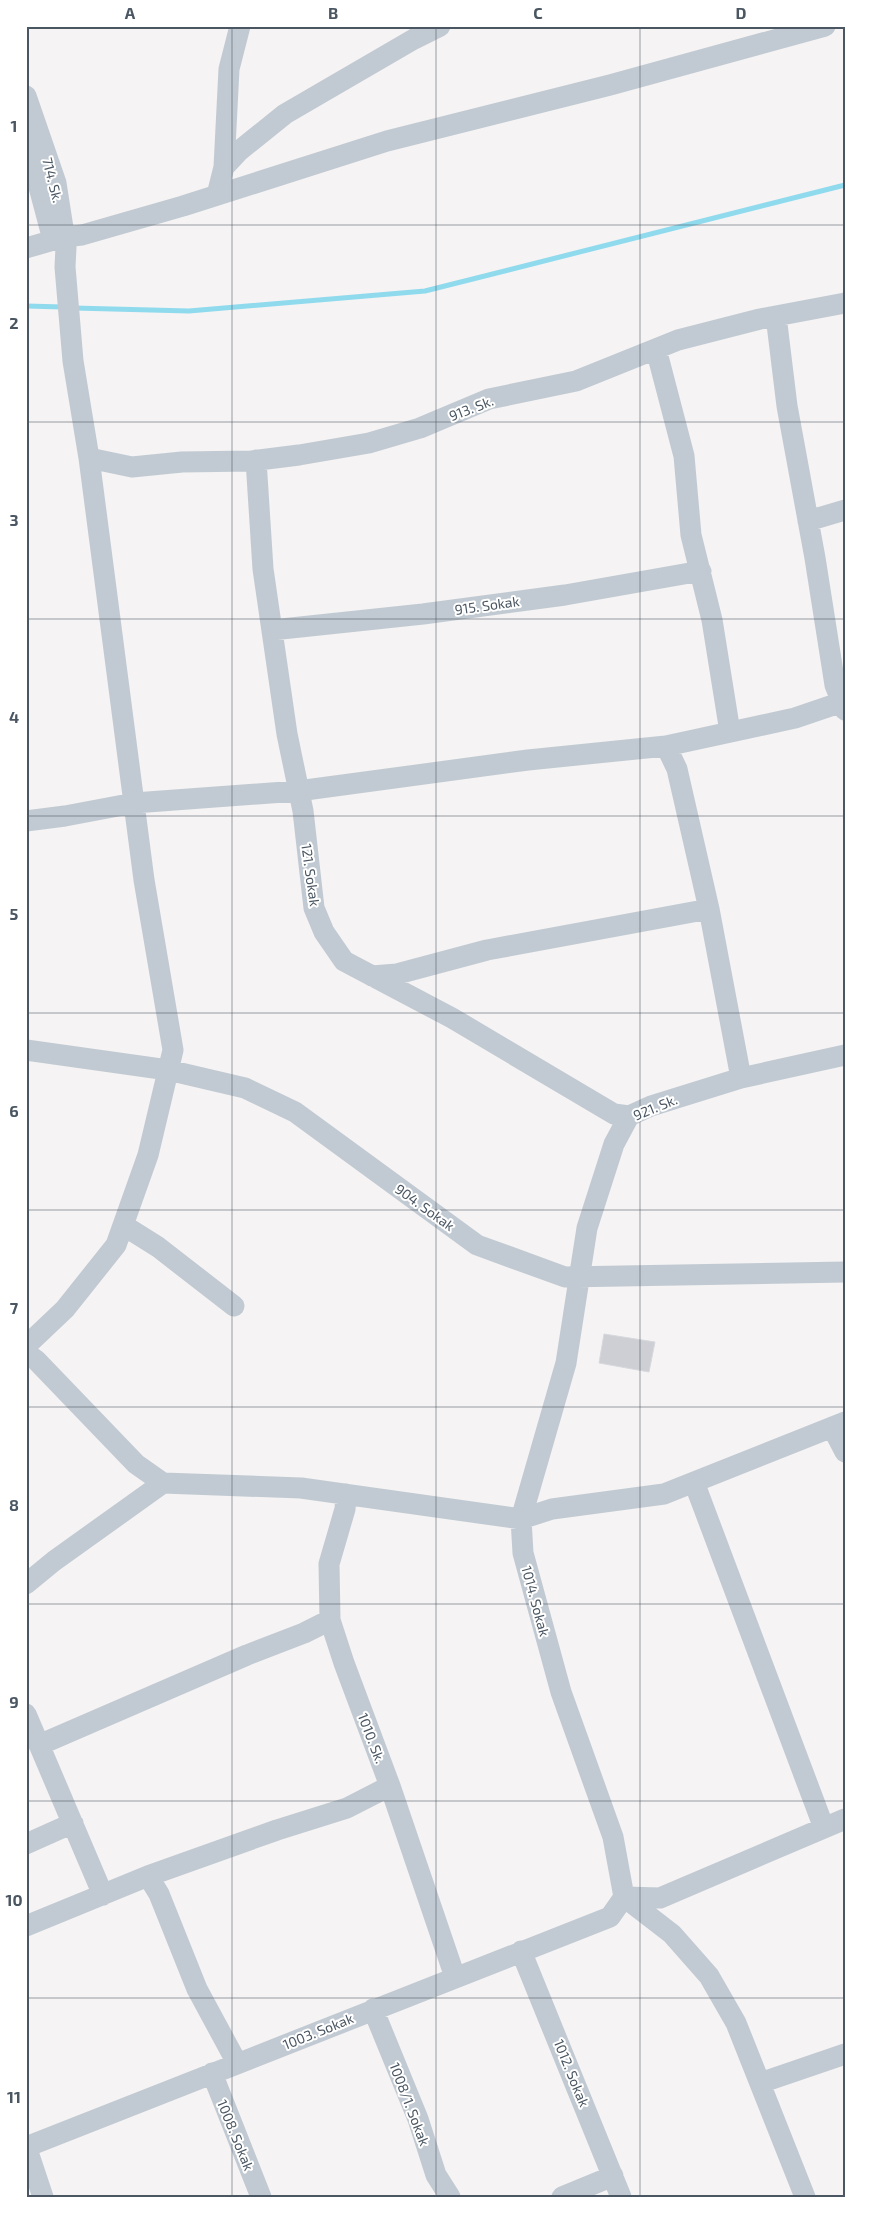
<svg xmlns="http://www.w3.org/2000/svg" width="871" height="2223" font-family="'Exo 2',sans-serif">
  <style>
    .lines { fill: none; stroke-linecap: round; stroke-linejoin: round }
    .stream { stroke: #90daee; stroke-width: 5 }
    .building { fill: #cdcfd5; stroke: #d7d9de }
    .minor { stroke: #c1cad2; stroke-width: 21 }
    .grid { fill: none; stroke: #4a5661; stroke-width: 1; stroke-opacity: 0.55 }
    .labels { text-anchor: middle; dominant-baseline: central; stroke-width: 4; stroke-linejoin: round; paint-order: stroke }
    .street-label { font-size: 14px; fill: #4a5661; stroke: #fff }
    .neatline { fill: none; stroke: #4a5661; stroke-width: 2 }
    .grid-label { font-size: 16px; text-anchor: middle; font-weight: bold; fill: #4a5661 }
  </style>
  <rect width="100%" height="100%" fill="#f5f3f3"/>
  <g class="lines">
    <path class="stream" d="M26 306 63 307
      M74 308 189 311 425 291 845 185"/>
  </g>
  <path class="building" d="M604 1334 655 1342 649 1372 599 1363Z"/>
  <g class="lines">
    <path class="minor" d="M26 96 56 183 66 247 65 267 73 361 89 458 144 880 173 1050 148 1155 116 1245 65 1309 26 1346
      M26 138 52 236
      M224 167 229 69 240 26
      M217 195 224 167 239 151 285 114 414 39 440 26
      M26 248 64 237 82 235 183 206 387 141 610 85 825 26
      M776 316 787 406 815 558 835 685 845 710
      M656 349 684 456 691 535 712 620 730 732
      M89 458 132 467 182 462 251 461 299 455 369 443 420 428 489 399 576 381 678 340 760 319 845 303
      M256 460 263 569 287 734 303 811 314 908 324 932 344 961 452 1018 614 1114 629 1116
      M808 521 845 510
      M272 630 423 614 565 595 701 571
      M666 746 677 769 709 909 741 1078
      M26 821 65 816 134 803 298 791 528 760 666 746 795 718 845 701
      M372 976 397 974 487 950 709 909
      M26 1050 168 1070 245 1088 295 1112 477 1245 565 1277 845 1272
      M123 1225 158 1247 234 1306
      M26 1353 36 1360 136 1464 163 1483 301 1488 521 1519 552 1509 664 1494 845 1422
      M832 1427 845 1452
      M694 1482 824 1828
      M346 1494 345 1509 329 1564 330 1620 344 1663 390 1786 455 1977
      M26 1584 54 1561 163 1483
      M26 1714 103 1895
      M39 1745 247 1655 304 1633 330 1620
      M26 1844 73 1823
      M148 1876 159 1894 197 1989 237 2063
      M624 1897 672 1934 709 1976 736 2023 805 2197
      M624 1897 660 1898 845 1819
      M26 1926 148 1876 277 1830 347 1808 390 1786
      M521 1951 621 2197
      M373 2009 418 2119 436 2175 450 2197
      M212 2073 261 2197
      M760 2083 845 2054
      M26 2146 43 2197
      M26 2147 610 1917 624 1897 613 1837 561 1692 523 1553 521 1519 566 1363 587 1228 614 1144 629 1116 651 1106 741 1078 845 1055
      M562 2197 613 2176"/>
  </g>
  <path class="grid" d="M232 26V2197M436 26V2197M640 26V2197M26 225H845M26 422H845M26 619H845M26 816H845M26 1013H845M26 1210H845M26 1407H845M26 1604H845M26 1801H845M26 1998H845"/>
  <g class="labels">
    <g class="street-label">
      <text transform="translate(53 180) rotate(76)">714. Sk.</text>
      <text transform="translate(471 408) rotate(-21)">913. Sk.</text>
      <text transform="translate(487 605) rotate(-8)">915. Sokak</text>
      <text transform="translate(311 875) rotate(82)">121. Sokak</text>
      <text transform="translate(655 1107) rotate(-22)">921. Sk.</text>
      <text transform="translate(425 1207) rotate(36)">904. Sokak</text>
      <text transform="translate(536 1601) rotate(75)">1014. Sokak</text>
      <text transform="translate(372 1738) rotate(69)">1010. Sk.</text>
      <text transform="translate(318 2031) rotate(-22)">1003. Sokak</text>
      <text transform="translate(572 2073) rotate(68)">1012. Sokak</text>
      <text transform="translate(410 2104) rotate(69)">1008/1. Sokak</text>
      <text transform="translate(236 2135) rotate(68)">1008. Sokak</text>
    </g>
  </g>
  <rect width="871" height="2223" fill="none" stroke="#ffffff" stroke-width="55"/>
  <rect x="28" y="28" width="816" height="2168" class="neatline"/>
  <g class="grid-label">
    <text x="130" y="19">A</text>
    <text x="333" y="19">B</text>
    <text x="538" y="19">C</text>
    <text x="741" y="19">D</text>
    <text x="14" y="132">1</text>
    <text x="14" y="329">2</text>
    <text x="14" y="526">3</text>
    <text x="14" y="723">4</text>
    <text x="14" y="920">5</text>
    <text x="14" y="1117">6</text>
    <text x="14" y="1314">7</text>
    <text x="14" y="1511">8</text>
    <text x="14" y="1708">9</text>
    <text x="14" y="1906">10</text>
    <text x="14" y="2103">11</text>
  </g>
</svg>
